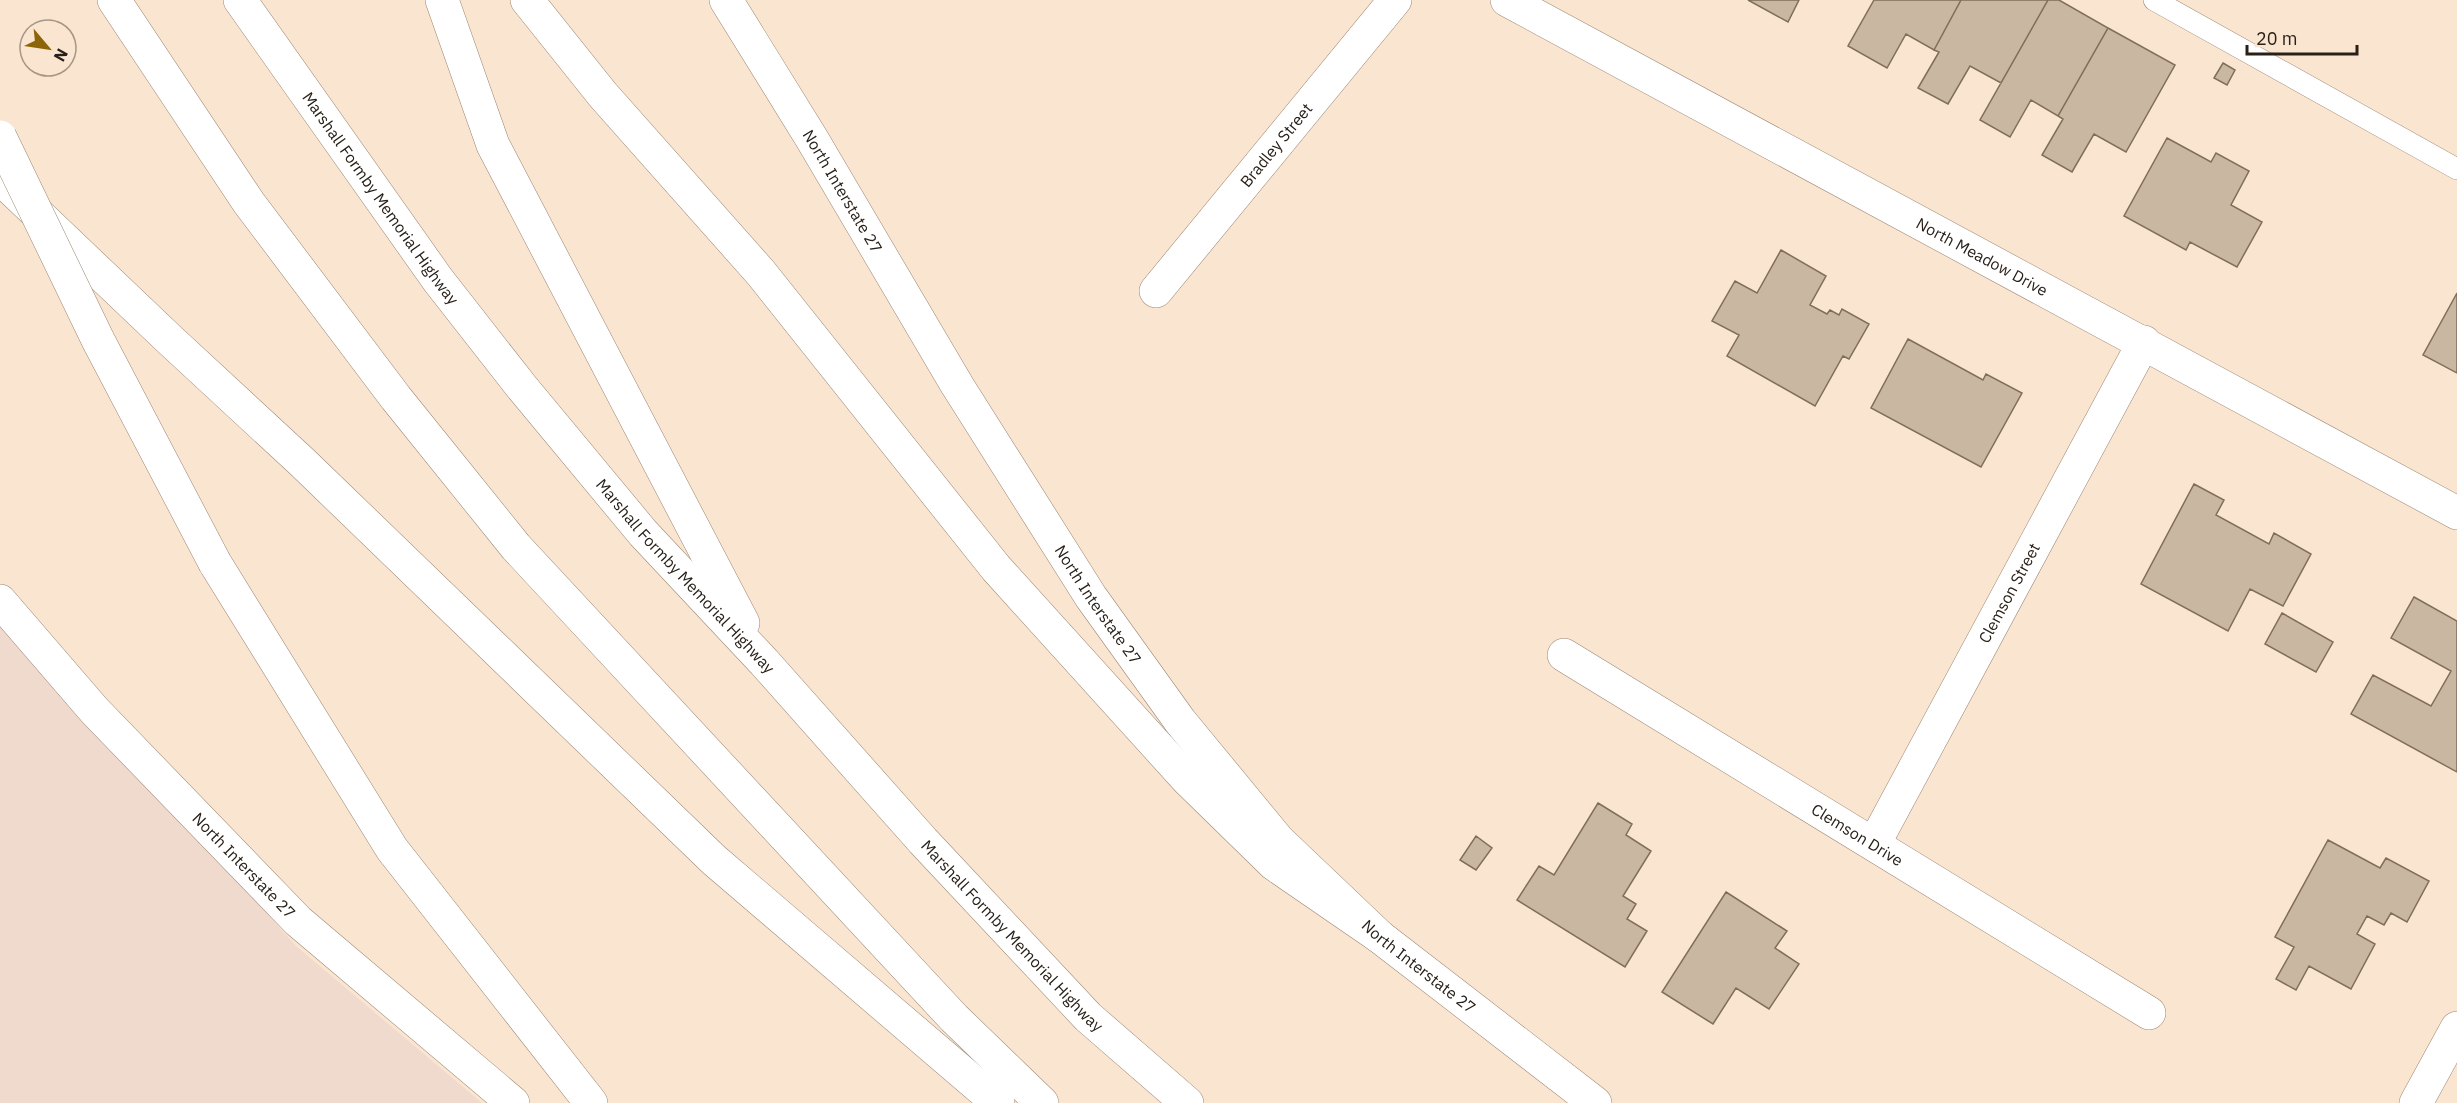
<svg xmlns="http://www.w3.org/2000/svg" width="2457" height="1103" font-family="'IBM Plex Sans',sans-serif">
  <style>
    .commercial { fill: #f0dacd }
    .building { fill: #cab7a1; stroke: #7f6e5a; stroke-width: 1.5 }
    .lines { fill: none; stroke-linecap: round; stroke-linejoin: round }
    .lane-casing { stroke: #9b8774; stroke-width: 22 }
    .street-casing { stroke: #9b8774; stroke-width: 34 }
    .secondary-casing { stroke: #9b8774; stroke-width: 34 }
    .highway-casing { stroke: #9b8774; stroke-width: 34 }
    .lane { stroke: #fff; stroke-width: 21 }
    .street { stroke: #fff; stroke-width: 33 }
    .secondary { stroke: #fff; stroke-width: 33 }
    .highway { stroke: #fff; stroke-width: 33 }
    .highway-bridge-casing { stroke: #9b8774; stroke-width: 34; stroke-linecap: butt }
    .highway-bridge { stroke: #fff; stroke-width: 33 }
    .labels { text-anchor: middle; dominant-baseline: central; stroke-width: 4.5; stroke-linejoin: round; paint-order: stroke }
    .street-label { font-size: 16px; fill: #282019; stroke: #fae5d0 }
  </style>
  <rect width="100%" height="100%" fill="#fae5d0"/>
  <path class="commercial" d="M0 616 296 946 482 1103H0Z"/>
  <path class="building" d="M1748 0H1799L1788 22Z
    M1874 0H1961L1934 50 1906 34 1887 68 1848 46Z
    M1961 0H2048L2001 83 1970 66 1948 104 1918 88 1939 52 1934 50Z
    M2048 0H2059L2108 28 2058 116 2031 100 2010 137 1980 120Z
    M2108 28 2175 65 2126 152 2094 134 2072 172 2042 155 2063 119 2058 116Z
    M2223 63 2235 70 2227 85 2214 78Z
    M2167 138 2211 162 2216 153 2249 171 2231 205 2262 222 2237 267 2190 242 2186 250 2124 216Z
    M1781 250 1826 276 1810 305 1827 314 1830 310 1839 315 1842 309 1869 324 1849 359 1843 356 1815 406 1727 356 1739 335 1712 321 1735 281 1757 293Z
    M2457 293V373L2423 355Z
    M1908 339 1983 380 1986 374 2022 393 1981 467 1871 408Z
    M2194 484 2224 500 2216 515 2269 544 2274 533 2311 554 2283 606 2250 589 2228 631 2141 584Z
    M2414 597 2457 621V772L2351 714 2373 675 2431 706 2451 671 2391 638Z
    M2282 613 2333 642 2316 672 2265 644Z
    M1598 803 1632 824 1626 835 1651 851 1623 896 1636 904 1627 919 1647 931 1625 967 1517 900 1539 866 1554 875Z
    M1476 836 1492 848 1476 870 1460 860Z
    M2328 840 2380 868 2386 858 2429 881 2407 922 2391 913 2384 925 2367 916 2357 934 2375 944 2351 989 2309 966 2296 990 2276 979 2294 947 2275 937Z
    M1726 892 1787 931 1775 948 1799 964 1769 1009 1736 988 1713 1024 1662 992Z"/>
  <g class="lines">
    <g class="lane-casing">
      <path id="lane" d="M2154 0 2457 169"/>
    </g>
    <g class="street-casing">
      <g id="street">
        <path id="s1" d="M1507 0 2457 513"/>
        <path id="s2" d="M1156 291 1395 0"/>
        <path id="s3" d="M1564 655 2149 1013"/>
        <path id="s4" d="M1874 844 2144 342"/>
        <path d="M2416 1103 2457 1028"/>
      </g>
    </g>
    <g class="secondary-casing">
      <g id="secondary">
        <path id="s5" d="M726 0 812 139 957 385 1091 597 1180 721 1278 840 1380 937 1595 1103"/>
        <path id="s6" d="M0 601 94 710 298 921 513 1103"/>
      </g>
    </g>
    <g class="highway-casing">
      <g id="highway">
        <path d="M114 0 249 203 396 398 516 547 954 1018 1042 1103"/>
        <path id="s7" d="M240 0 438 280 521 386 643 533 764 662 923 841 1088 1017 1187 1103"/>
        <path d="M442 0 493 145 743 623"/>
        <path d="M527 0 603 95 761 273 996 568 1187 779 1274 864 1380 937"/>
        <path d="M0 178 169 339 302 462 714 860 998 1103"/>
        <path d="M215 563 392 849 591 1103"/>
      </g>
    </g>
    <use href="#lane" class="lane"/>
    <use href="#street" class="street"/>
    <use href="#secondary" class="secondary"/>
    <use href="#highway" class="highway"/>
    <g class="highway-bridge-casing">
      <path id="highway-bridge" d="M0 137 98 340 215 563"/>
    </g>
    <use href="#highway-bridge" class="highway-bridge"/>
  </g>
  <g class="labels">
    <g class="street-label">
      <text stroke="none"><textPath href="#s2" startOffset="189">Bradley Street</textPath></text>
      <text stroke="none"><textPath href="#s5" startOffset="224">North Interstate 27</textPath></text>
      <text stroke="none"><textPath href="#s7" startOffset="243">Marshall Formby Memorial Highway</textPath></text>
      <text stroke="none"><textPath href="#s1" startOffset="540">North Meadow Drive</textPath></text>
      <text stroke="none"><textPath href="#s7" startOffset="729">Marshall Formby Memorial Highway</textPath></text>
      <text stroke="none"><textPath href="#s4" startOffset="285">Clemson Street</textPath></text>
      <text stroke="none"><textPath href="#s5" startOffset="710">North Interstate 27</textPath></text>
      <text stroke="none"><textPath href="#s3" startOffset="344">Clemson Drive</textPath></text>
      <text stroke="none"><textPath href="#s6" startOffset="360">North Interstate 27</textPath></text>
      <text stroke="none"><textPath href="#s7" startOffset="1215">Marshall Formby Memorial Highway</textPath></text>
      <text stroke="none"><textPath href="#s5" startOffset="1196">North Interstate 27</textPath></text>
    </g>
  </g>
  <g transform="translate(48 48) rotate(119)"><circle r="28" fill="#fae5d0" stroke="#a69687" stroke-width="1.5"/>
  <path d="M0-4.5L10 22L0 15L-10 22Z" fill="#8e6408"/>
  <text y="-9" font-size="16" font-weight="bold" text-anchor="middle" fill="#282019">N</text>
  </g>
  <path d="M2247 45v9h110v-9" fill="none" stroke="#282019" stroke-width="3"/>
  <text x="2256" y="45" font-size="18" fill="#282019" stroke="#fae5d0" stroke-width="4.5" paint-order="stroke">20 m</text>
</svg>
